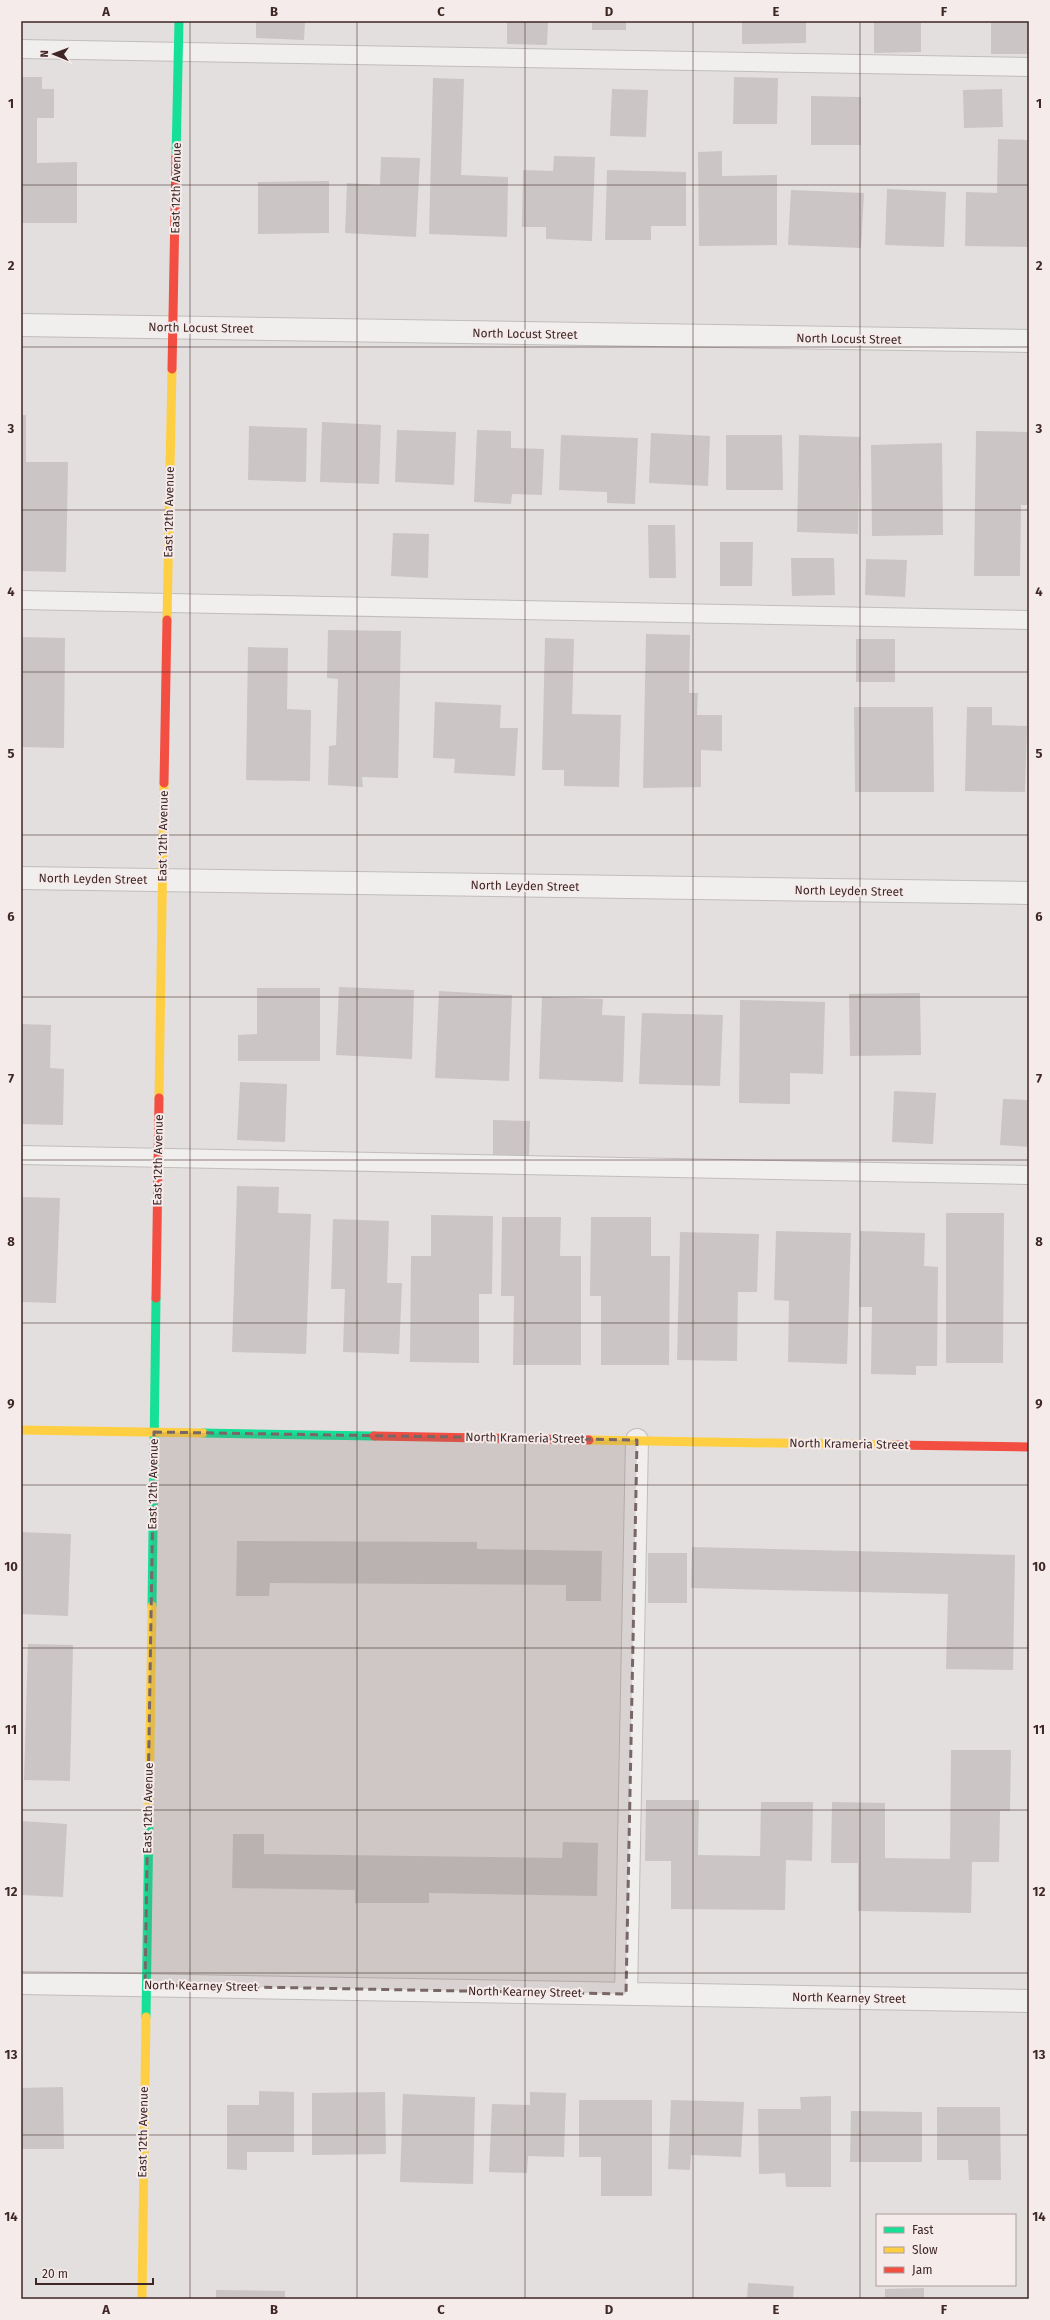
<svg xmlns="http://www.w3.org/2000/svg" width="1050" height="2320" font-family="'Fira Sans',sans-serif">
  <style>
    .building { fill: #cbc5c5 }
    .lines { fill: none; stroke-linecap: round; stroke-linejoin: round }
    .lane-casing { stroke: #c2bdbd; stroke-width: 20 }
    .street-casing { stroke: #c2bdbd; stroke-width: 24 }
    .lane { stroke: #f1eeee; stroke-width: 18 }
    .street { stroke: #f1eeee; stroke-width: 22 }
    .fast { stroke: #16e098; stroke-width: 9 }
    .slow { stroke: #ffcf43; stroke-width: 9 }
    .jam { stroke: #f24e42; stroke-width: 9 }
    .marked { fill: #786766; fill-opacity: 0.2; stroke: #786766; stroke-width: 3; stroke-dasharray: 8 5; stroke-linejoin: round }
    .grid { fill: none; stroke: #3e2725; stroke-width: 1; stroke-opacity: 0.55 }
    .labels { text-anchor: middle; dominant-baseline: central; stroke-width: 4; stroke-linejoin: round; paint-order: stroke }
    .street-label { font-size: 12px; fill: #3e2725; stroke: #f5ebeb }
    .neatline { fill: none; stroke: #3e2725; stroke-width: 1.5 }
    .grid-label { font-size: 13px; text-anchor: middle; font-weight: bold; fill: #3e2725 }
  </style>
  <rect width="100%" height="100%" fill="#e4dfdf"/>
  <path class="building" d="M256 21H305L304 40 256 38Z
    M507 21H548L547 45 507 44Z
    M592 21H626V30H592Z
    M742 21H806V43L742 44Z
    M874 21H921V52L874 53Z
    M991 21H1029V54H991Z
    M21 77H42V89H54V118H37V163L77 162V223H21Z
    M734 77 778 78 777 124H733Z
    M433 78 464 79 461 175 508 177 507 237 429 234Z
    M612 89 648 90 646 137 610 136Z
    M1002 89 1003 127 964 128 963 90Z
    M811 96 861 97V145H811Z
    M998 139 1029 140V247L965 246 966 192 997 193Z
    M722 151V176L777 175V245L699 246 698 152Z
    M554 156 595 157 592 241 546 239V227H522L523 170 553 171Z
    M381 157 420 158 416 237 345 233 347 183 380 185Z
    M607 170 686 172V226H651V240H605Z
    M329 181V233L258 234V182Z
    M887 189 946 192 944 247 885 245Z
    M791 190 864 193 861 248 788 245Z
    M21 415H26V462H68L66 572 21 571Z
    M322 422 381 425 379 484 320 482Z
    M249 426 307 428 306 482 248 480Z
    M397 430 456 432 454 485 395 482Z
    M477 430 511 431V448L544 449 542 495 512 494 511 504 474 502Z
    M976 431 1029 432V505H1021L1020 576H974Z
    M651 433 710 436 708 486 649 483Z
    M561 435 638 438 635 504 607 503V492L559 490Z
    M726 435H782L783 490H726Z
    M799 435 860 437 858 534 797 532Z
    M942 443 943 535 872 536 871 445Z
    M648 525H675L676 578H649Z
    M393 533 429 534 428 578 391 576Z
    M720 542H753L752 586H720Z
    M791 558H834L835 595 792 596Z
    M866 559 907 560 905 597 865 595Z
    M328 630 401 631 398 778 362 777 363 787 328 785 329 746 336 745 338 679 327 678Z
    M646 634 690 635 689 693H698L697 715H722V751L701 750V787L643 788Z
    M21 637 65 638 64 748 21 747Z
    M545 638 574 639 572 714 621 715 619 787 564 786V770H542Z
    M856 639H895V682H856Z
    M248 647 288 648 287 709 311 710 310 781 246 780Z
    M435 702 501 705 500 728H518L515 776 454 773 455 759 433 758Z
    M854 707H933L934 792H855Z
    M967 707H992V725L1027 726 1025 792 965 791Z
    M339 987 414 990 412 1059 336 1055Z
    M257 988H320V1061H238V1035L257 1034Z
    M439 991 512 995 509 1081 435 1078Z
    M920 993 921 1055 850 1056 849 994Z
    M542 997 603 999 602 1015 625 1016 623 1082 539 1079Z
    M740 1000 825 1002 823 1074 790 1073V1104L739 1103Z
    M642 1013 723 1015 720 1086 639 1084Z
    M21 1024 51 1025 50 1068 64 1069 63 1125 21 1124Z
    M240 1082 287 1084 285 1142 237 1140Z
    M894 1091 936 1093 933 1144 892 1142Z
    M1003 1099 1029 1100V1147L1000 1145Z
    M493 1120 530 1121 529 1158H493Z
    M237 1186 279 1187 278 1213 311 1214 306 1354 232 1352Z
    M21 1197 60 1198 56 1303 21 1302Z
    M946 1213H1004L1003 1363H946Z
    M431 1215 493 1216 492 1294H479V1363L410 1362 411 1256H431Z
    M502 1217H561L560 1256H581V1365H513L514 1296H501Z
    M591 1217H651V1256H670L669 1365H601V1296H590Z
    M333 1219 389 1221 387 1283H402L399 1354 343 1352 345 1289H331Z
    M776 1231 851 1233 847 1364 788 1362 789 1301 774 1300Z
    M860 1231 925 1233 924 1266 938 1267 937 1366H916V1375L871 1374 872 1307H859Z
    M680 1232 759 1234 757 1292H738L737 1361 677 1360Z
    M21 1532 71 1534 68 1616 21 1614Z
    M237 1541 477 1542V1549L602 1551 601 1601H566V1585L270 1583 269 1596H236Z
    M692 1547 1015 1555 1013 1670 946 1669 948 1594 691 1588Z
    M648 1553H687V1603H648Z
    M28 1644 73 1645 70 1781 24 1780Z
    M951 1750H1011L1010 1811H1000L999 1862H972L971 1913 858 1911V1863H831L832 1802 885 1803V1858L950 1859Z
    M646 1800H699L698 1855 760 1856 761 1802H813L812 1861 786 1860 785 1910 671 1909V1861H645Z
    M21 1821 67 1824 63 1897 21 1895Z
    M233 1834H264V1854L562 1858 563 1842 598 1843 597 1896 429 1893V1903H355V1890L232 1888Z
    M63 2087 64 2149H21V2088Z
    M259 2091 294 2092V2152H247V2170L227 2169V2105H259Z
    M385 2092 386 2154 312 2155V2093Z
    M530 2092 566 2093 564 2157 528 2156 527 2173 489 2172 492 2104 530 2105Z
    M403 2094 475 2097 473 2184 400 2182Z
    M831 2096V2187H786L785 2173 759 2174 758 2109H801L800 2097Z
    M579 2100H652V2196H601V2157H579Z
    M671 2100 744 2102 741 2157 691 2155 690 2170 668 2169Z
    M937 2107H1000L1001 2180H969L968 2160H937Z
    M851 2111 922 2112V2162H850Z
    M748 2283 794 2286 793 2299H747Z
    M924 2288V2299H885V2289Z
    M216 2290 285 2291V2299H216Z"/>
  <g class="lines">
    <g class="lane-casing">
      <path id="lane" d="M21 49 1029 67
        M21 600 1029 620
        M21 1155 1029 1175"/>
    </g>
    <g class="street-casing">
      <path id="street" d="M21 325 1029 341
        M21 878 1029 893
        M21 1983 1029 2001
        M626 1994 637 1440"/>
    </g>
    <use href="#lane" class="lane"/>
    <use href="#street" class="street"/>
    <path class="fast" d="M176 157 179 21
      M203 1433 374 1436
      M152 1606 156 1298
      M146 2017 149 1814"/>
    <path class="slow" d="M167 620 172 369
      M159 1098 164 783
      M21 1430 203 1433
      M589 1440 893 1445
      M149 1814 152 1606
      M142 2299 146 2017"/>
    <path class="jam" d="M172 369 176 157
      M164 783 167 620
      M156 1298 159 1098
      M374 1436 589 1440
      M893 1445 1029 1447"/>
  </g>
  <path class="marked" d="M154 1432 637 1440 626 1994 145 1985Z"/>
  <path class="grid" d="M190 21V2299M357 21V2299M525 21V2299M693 21V2299M860 21V2299M21 185H1029M21 347H1029M21 510H1029M21 672H1029M21 835H1029M21 997H1029M21 1160H1029M21 1323H1029M21 1485H1029M21 1648H1029M21 1810H1029M21 1973H1029M21 2135H1029"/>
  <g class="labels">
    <g class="street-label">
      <text transform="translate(176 188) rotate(-89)">East 12th Avenue</text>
      <text transform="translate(201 328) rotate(1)">North Locust Street</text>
      <text transform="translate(525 334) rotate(1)">North Locust Street</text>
      <text transform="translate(849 339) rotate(1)">North Locust Street</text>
      <text transform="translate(169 512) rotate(-89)">East 12th Avenue</text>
      <text transform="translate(163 836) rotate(-89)">East 12th Avenue</text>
      <text transform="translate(93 879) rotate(1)">North Leyden Street</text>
      <text transform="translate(525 886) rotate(1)">North Leyden Street</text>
      <text transform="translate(849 891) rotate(1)">North Leyden Street</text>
      <text transform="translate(158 1160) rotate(-89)">East 12th Avenue</text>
      <text transform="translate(525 1438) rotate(1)">North Krameria Street</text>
      <text transform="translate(849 1444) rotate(1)">North Krameria Street</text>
      <text transform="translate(153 1484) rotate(-89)">East 12th Avenue</text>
      <text transform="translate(148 1808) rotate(-89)">East 12th Avenue</text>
      <text transform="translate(201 1986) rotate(1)">North Kearney Street</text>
      <text transform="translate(525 1992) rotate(1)">North Kearney Street</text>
      <text transform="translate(849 1998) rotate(1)">North Kearney Street</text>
      <text transform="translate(143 2132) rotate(-89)">East 12th Avenue</text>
    </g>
  </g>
  <rect width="1050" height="2320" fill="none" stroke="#f5ebeb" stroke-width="44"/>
  <rect x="876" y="2214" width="140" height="72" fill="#f5ebeb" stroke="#ac9d9c"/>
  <rect x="884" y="2227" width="20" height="6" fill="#16e098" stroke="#ac9d9c"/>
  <text x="912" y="2234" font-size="12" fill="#3e2725">Fast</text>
  <rect x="884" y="2247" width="20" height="6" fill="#ffcf43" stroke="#ac9d9c"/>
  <text x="912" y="2254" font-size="12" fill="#3e2725">Slow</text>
  <rect x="884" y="2267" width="20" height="6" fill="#f24e42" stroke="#ac9d9c"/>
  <text x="912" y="2274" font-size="12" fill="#3e2725">Jam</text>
  <g transform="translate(54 54) rotate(271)" stroke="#f5ebeb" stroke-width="3" paint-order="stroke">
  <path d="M0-3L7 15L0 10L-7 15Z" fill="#3e2725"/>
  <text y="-6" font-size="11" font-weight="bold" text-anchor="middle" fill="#3e2725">N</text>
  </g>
  <path d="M36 2278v6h117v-6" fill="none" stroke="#3e2725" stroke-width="2"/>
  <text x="42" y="2278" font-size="12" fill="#3e2725" stroke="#f5ebeb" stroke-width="3" paint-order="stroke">20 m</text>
  <rect x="22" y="22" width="1006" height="2276" class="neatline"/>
  <g class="grid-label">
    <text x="106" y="16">A</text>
    <text x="274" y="16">B</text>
    <text x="441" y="16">C</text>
    <text x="609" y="16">D</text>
    <text x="776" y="16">E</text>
    <text x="944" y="16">F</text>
    <text x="11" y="108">1</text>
    <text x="1039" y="108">1</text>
    <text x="11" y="270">2</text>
    <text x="1039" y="270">2</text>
    <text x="11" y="433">3</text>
    <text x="1039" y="433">3</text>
    <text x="11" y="596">4</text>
    <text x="1039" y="596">4</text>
    <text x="11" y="758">5</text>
    <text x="1039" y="758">5</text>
    <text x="11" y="921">6</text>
    <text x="1039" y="921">6</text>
    <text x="11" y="1083">7</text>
    <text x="1039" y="1083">7</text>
    <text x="11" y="1246">8</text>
    <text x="1039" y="1246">8</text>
    <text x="11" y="1408">9</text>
    <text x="1039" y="1408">9</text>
    <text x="11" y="1571">10</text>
    <text x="1039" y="1571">10</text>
    <text x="11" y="1734">11</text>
    <text x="1039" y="1734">11</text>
    <text x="11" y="1896">12</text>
    <text x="1039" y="1896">12</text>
    <text x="11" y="2059">13</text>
    <text x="1039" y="2059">13</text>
    <text x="11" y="2221">14</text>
    <text x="1039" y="2221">14</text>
    <text x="106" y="2314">A</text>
    <text x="274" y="2314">B</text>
    <text x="441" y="2314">C</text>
    <text x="609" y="2314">D</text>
    <text x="776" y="2314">E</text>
    <text x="944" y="2314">F</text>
  </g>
</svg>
